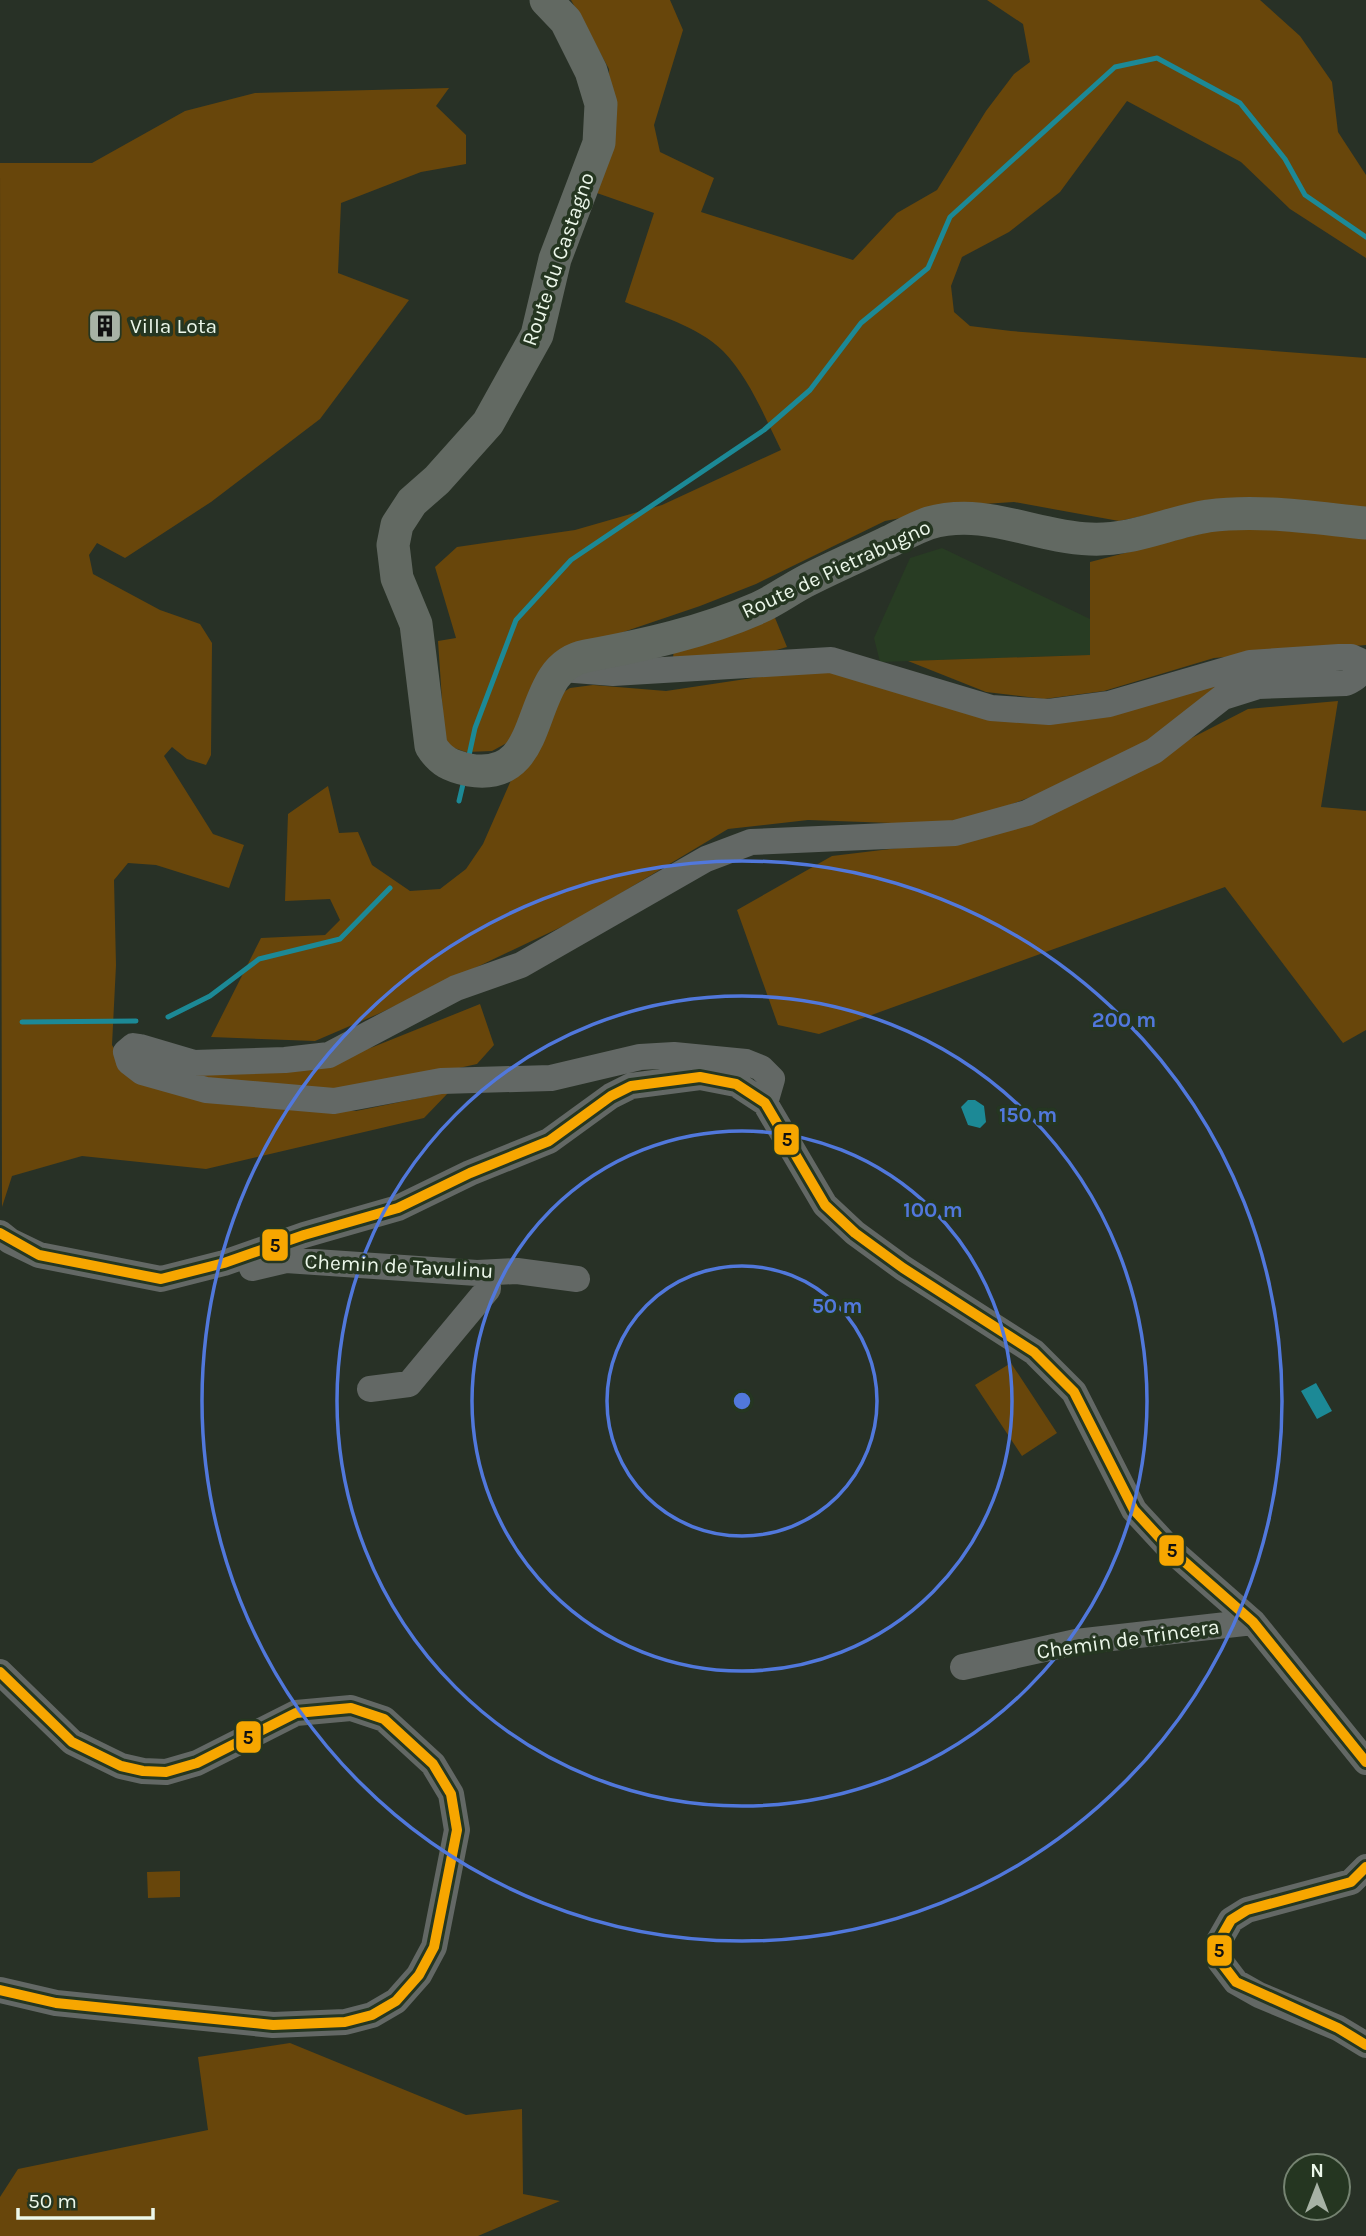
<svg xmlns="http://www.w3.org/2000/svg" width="1366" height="2236" font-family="Karla,sans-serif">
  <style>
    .built { fill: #283c23 }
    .green { fill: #68460b }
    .water { fill: #1c8996 }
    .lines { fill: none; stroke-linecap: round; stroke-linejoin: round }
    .stream { stroke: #1c8996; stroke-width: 5 }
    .minor { stroke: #636865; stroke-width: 26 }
    .major { stroke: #626962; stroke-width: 33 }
    .bus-1-casing { stroke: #253621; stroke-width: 16 }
    .bus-1 { stroke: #f7a600; stroke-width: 10 }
    .ring { fill: none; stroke: #5178dc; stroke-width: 3.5 }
    .labels { text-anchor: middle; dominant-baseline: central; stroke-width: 7; stroke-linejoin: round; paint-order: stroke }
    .street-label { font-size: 21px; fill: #ecf7ea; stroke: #253621 }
    .poi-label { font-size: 21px; fill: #ecf7ea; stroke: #253621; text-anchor: start }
    .centre { fill: #5178dc; stroke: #253621; stroke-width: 3.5 }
    .ring-label { font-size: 21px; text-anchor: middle; font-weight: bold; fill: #5178dc; stroke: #253621; stroke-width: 7; stroke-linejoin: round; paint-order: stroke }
    .line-badge { stroke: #253621; stroke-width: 2.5 }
    .pale-badge-label { font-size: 19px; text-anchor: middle; font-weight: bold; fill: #111 }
  </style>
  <rect width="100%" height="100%" fill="#283126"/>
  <path class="built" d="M942 548 1090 619V655L880 662 874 638 910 558Z"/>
  <path class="green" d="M571 0H670L683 30 654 125 660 152 714 178 701 212 853 260 897 213 937 190 986 111 1014 74 1030 62 1023 24 987 0H1260L1300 36 1332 82 1338 132 1366 175V258L1290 209 1241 162 1127 101 1060 192 1009 232 962 257 951 286 954 312 970 326 1011 331 1366 358V509L1180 508 1119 521 1014 502 967 505 885 521 756 584 700 606 585 645 516 738 492 751 466 752 445 745 438 641 456 638 435 567 457 547 575 530 662 505 781 450C764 416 750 379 723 351 698 326 657 315 625 302L654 213 594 192 610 127 609 69Z
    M449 88 436 106 466 135V164L421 172 341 203 338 273 409 300 320 419 211 502 125 558 97 543 89 555 93 574 160 610 200 624 212 643 211 755 206 765 187 759 172 747 164 756 213 834 244 845 229 888 156 865 128 863 114 880 116 965 112 1045 122 1063 228 1103 356 1111 449 1092 424 1118 206 1169 82 1156 12 1176 2 1207 0 163H92L185 111 255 93Z
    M1285 526 1366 535V645L1214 658 1104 691 1044 699 986 692 908 661 1090 655V562L1211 531Z
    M773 613 787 647 752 657 673 658 674 648Z
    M1249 669 1157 739 1063 785 969 820 920 824 808 820 728 829 576 920 378 1014 315 1041 211 1037 261 938 325 935 340 920 330 899 285 901 288 814 328 786 339 833 358 832 372 865 410 891 440 889 466 869 483 844 512 778 559 695 570 688 593 685 666 691 793 672 835 670 1042 721Z
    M1338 701 1321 807 1366 811V1030L1343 1043 1225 887 819 1034 778 1025 737 910 832 856 965 840 1044 814 1248 709Z
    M480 1004 494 1045 477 1064 355 1091 193 1080 195 1072 310 1067 373 1047Z
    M1011 1363 1057 1433 1022 1456 975 1385Z
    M180 1871V1897L148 1898 147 1872Z
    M290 2043 466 2115 522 2109 523 2194 560 2201 478 2236H0V2197L18 2169 208 2130 198 2057Z"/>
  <path class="water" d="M968 1100H975L984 1106 986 1122 980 1128 968 1125 961 1107Z
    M1316 1383 1332 1411 1317 1419 1301 1391Z"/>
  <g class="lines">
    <path class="stream" d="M468 760 475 728 516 620 571 560 764 430 810 390 861 323 928 268 950 217 1115 67 1157 58 1240 103 1285 159 1305 195 1366 237
      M459 801 464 780
      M168 1017 210 996 259 959 340 939 390 888
      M22 1022 136 1021"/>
    <path class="minor" d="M562 669 613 673 831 660 991 708 1049 712 1109 704 1250 663 1339 657H1351L1360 661C1362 675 1357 678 1346 683L1258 686 1223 697 1154 751 1027 813 955 833 751 842 706 859 521 965 456 988 329 1055 285 1060 194 1063 140 1047 133 1046 126 1052 129 1062 142 1072 206 1090 334 1101 441 1081 551 1078 640 1057 674 1055 746 1062 761 1068 772 1079 765 1103
      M0 1233 10 1241 39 1255 161 1279 224 1263 304 1235 398 1208 470 1173 549 1141 611 1096 631 1086 700 1077 736 1084 765 1103 825 1205 855 1233 903 1268 1034 1352 1074 1392 1134 1510 1170 1549 1253 1622 1366 1762
      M252 1268 286 1260 477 1273 517 1271 577 1279
      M370 1389 409 1384 488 1289V1281L477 1273
      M963 1667 1076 1642 1253 1622
      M0 1672 72 1742 121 1766 143 1771 166 1772 197 1763 296 1713 351 1708 384 1719 433 1764 451 1794 457 1830 434 1947 419 1975 396 2001 372 2015 345 2022 273 2025 56 2003 0 1990
      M1366 1867 1351 1882 1247 1910 1231 1920 1219 1941 1220 1961 1236 1982 1259 1995 1338 2028 1366 2045"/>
    <path class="major" d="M546 0 566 21 591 71 601 104 599 143 555 259 537 335 488 423 437 480 412 502 397 525 393 545 397 578 416 624 431 746C441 762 451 766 469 770 552 784 521 668 586 656 645 645 703 632 758 608 774 601 789 590 804 582 831 568 859 556 886 543 899 537 914 528 929 523 986 507 1034 537 1090 539 1132 541 1167 523 1208 516 1260 509 1314 518 1366 523"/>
    <g class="bus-1-casing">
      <path id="bus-1" d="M0 1233 39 1255 161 1279 224 1263 304 1235 398 1208 470 1173 549 1141 611 1096 631 1086 700 1077 736 1084 765 1103 825 1205 855 1233 903 1268 1034 1352 1074 1392 1134 1510 1170 1549 1253 1622 1366 1762
        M0 1672 72 1742 121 1766 143 1771 166 1772 197 1763 296 1713 351 1708 384 1719 433 1764 451 1794 457 1830 434 1947 419 1975 396 2001 372 2015 345 2022 273 2025 56 2003 0 1990
        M1366 1867 1351 1882 1247 1910 1231 1920 1219 1941 1220 1961 1236 1982 1338 2028 1366 2045"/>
    </g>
    <use href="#bus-1" class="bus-1"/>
  </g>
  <g class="ring">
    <circle cx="742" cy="1401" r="135"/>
    <circle cx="742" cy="1401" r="270"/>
    <circle cx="742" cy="1401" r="405"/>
    <circle cx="742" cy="1401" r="540"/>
  </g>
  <defs>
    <g id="building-square" transform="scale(1.75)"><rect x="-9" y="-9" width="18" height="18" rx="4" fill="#a7b2a5" stroke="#253621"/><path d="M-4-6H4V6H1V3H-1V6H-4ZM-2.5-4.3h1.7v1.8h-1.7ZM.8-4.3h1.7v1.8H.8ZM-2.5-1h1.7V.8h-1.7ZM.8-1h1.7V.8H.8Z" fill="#111"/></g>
  </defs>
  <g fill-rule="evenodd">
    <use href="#building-square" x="105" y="326"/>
  </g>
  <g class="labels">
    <g class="street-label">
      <text transform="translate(558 259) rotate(-71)">Route du Castagno</text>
      <text transform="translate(836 569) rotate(-25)">Route de Pietrabugno</text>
      <text transform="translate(399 1266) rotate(3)">Chemin de Tavulinu</text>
      <text transform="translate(1128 1639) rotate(-8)">Chemin de Trincera</text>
    </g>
    <g class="poi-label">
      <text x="130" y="326">Villa Lota</text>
    </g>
  </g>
  <circle cx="742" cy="1401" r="10" class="centre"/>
  <g class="ring-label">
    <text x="1124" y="1027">200 m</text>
    <text x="1028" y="1122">150 m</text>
    <text x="933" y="1217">100 m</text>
    <text x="837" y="1313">50 m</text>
  </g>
  <g class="line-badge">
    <rect x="773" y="1123" width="27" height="33" rx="7" fill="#f7a600"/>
    <rect x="261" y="1228" width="28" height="34" rx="7" fill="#f7a600"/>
    <rect x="1158" y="1534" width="27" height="33" rx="7" fill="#f7a600"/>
    <rect x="235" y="1720" width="27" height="34" rx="7" fill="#f7a600"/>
    <rect x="1206" y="1934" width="27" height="33" rx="7" fill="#f7a600"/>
  </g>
  <g class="pale-badge-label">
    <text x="787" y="1146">5</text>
    <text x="275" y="1252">5</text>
    <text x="1172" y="1557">5</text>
    <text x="248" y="1744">5</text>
    <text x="1219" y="1957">5</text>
  </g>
  <g transform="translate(1317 2187)"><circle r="33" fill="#253621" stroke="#758371" stroke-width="2"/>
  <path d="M0-5L12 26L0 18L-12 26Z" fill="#a7b2a5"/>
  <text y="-10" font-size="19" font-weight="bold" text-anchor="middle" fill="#ecf7ea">N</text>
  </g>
  <path d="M18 2208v10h135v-10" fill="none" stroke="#ecf7ea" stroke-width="3.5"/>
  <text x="28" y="2208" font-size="21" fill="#ecf7ea" stroke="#253621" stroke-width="5" paint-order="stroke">50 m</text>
</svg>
